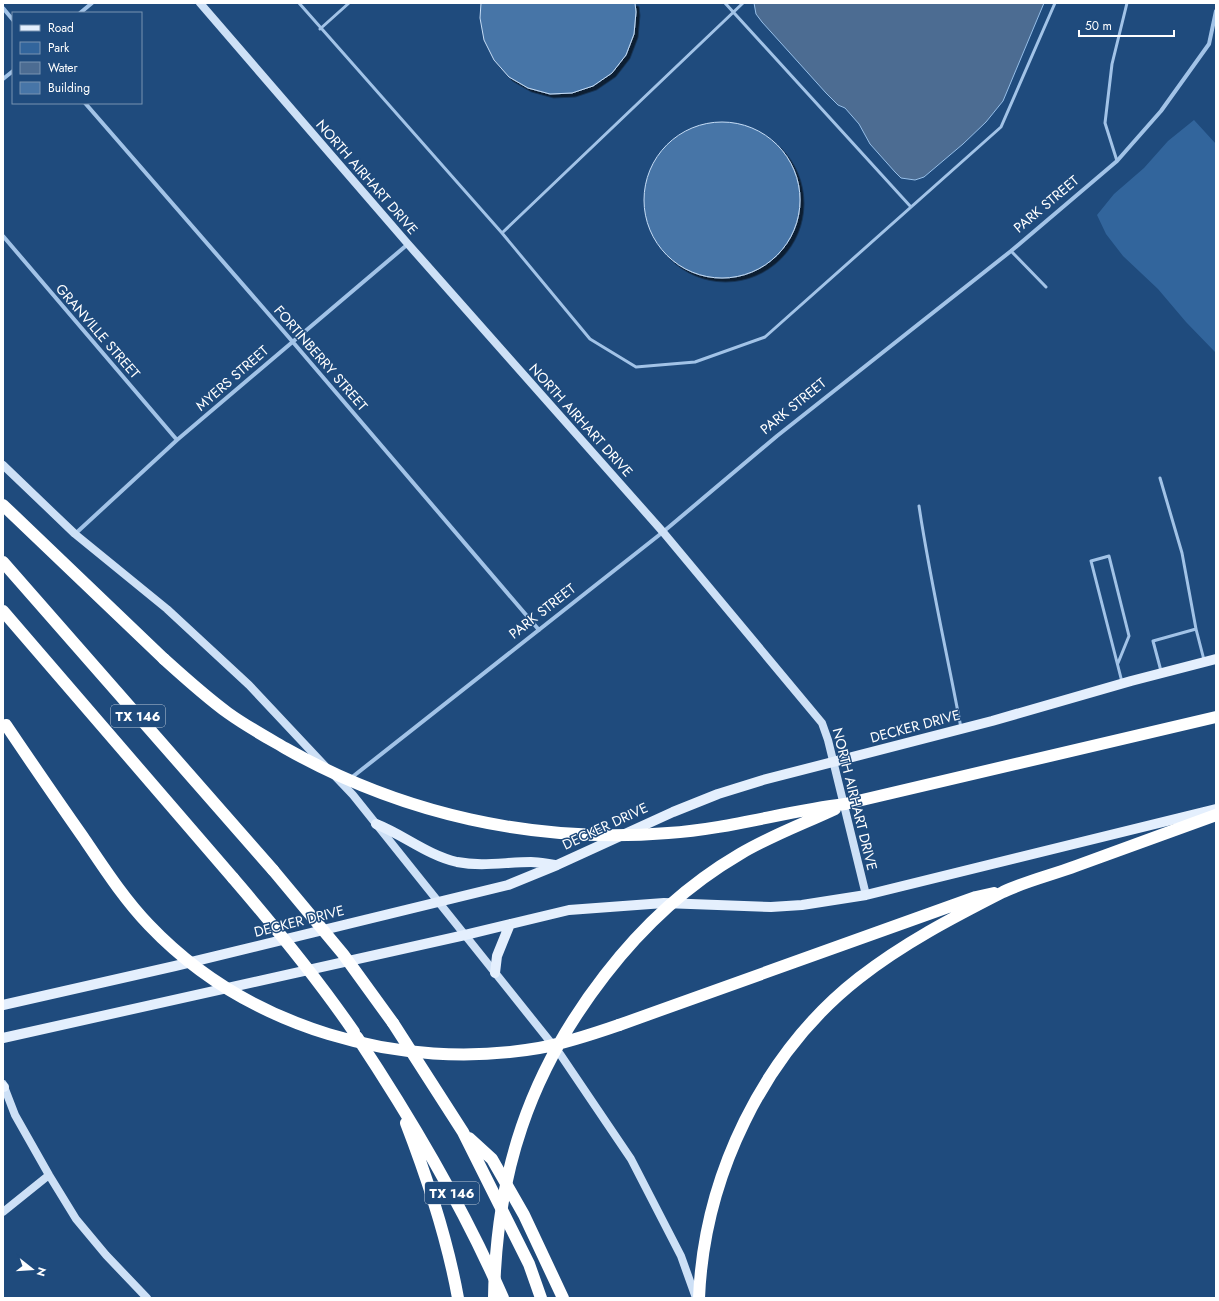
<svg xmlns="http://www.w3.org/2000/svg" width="1219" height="1301" font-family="Jost,sans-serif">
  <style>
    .green { fill: #32659c }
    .water { fill: #4c6c92; stroke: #96bfe9 }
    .building { fill: #4775a7; stroke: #c6ddf6; filter: url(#shadow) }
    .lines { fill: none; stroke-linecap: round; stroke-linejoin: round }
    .lane { stroke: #a2c3e7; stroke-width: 3 }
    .street { stroke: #a2c3e7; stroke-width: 4 }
    .secondary { stroke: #cde0f6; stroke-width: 8 }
    .primary { stroke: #e4effd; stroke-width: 10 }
    .highway { stroke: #fff; stroke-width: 12 }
    .highway-bridge { stroke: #fff; stroke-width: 12 }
    .labels { text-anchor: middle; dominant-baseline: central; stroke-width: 3; stroke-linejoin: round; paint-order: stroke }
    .shield { fill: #1f4b7d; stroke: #bcc9d8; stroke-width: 1 }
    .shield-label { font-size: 13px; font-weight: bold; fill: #fff }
    .street-label { font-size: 14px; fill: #fff; stroke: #1f4b7d }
  </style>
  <defs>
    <filter id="shadow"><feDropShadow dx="3.5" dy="3.5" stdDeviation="0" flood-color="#0009"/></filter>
  </defs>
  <rect width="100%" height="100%" fill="#1f4b7d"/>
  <path class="green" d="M1194 120 1216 144V353L1186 322 1158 289 1123 256 1106 234 1097 215 1114 194 1144 168 1168 141Z"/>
  <path class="water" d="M754 3H1044L1003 101 986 122 963 144 924 177 915 180 901 178 895 172 870 144 859 124 845 108 838 105 826 93 762 22 756 14Z"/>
  <path class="building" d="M481 3H635L636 12 634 34 626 55 612 73 593 86 572 93 550 94 528 88 509 77 494 60 484 40 480 18Z
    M644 200a78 78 0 1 1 156 0a78 78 0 1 1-156 0Z"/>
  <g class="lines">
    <path class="lane" d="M299 3 502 233 590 339 636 367 695 362 765 337 1001 127 1055 3
      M725 3 911 207
      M320 29 349 3
      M1117 161 1105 123 1112 64 1127 3
      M502 233 743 3
      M1011 251 1046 287
      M1160 478 1182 553 1196 629 1204 660
      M919 506C930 580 947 653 961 728
      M1118 663 1129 636 1109 556 1091 561 1122 682
      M1161 671 1153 641 1196 629"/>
    <path class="street" d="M3 8 13 20
      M80 13 92 3
      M3 79 13 71
      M85 103 292 341 539 630
      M3 236 177 440
      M75 534 177 440 408 244
      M351 778 663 532 777 436 1011 251 1117 161 1161 111 1209 44 1216 11"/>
    <path class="secondary" d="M200 3 408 244 663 532 822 723 828 740 866 895
      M3 465 75 534 167 609 249 685 326 767
      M334 775 353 795 560 1054 631 1159 681 1256 696 1298
      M3 1084 15 1115 49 1175 76 1219 106 1255 147 1298
      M3 1212 49 1175"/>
    <path class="primary" d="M376 824C404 835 427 855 457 862 482 867 506 862 531 862 539 862 547 864 555 865
      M495 973 497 956 510 924
      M3 1005 175 966 508 885 557 865 673 812 718 794 763 780 992 721 1131 681 1216 659
      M3 1038 465 935 569 910 664 903 771 907 802 905 866 895 1216 809
      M3 1087H4"/>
    <path class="highway" d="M3 505 164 659
      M3 562 273 870
      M3 611 233 878
      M845 804 1216 717
      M393 1023 463 1132 529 1264 541 1298
      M619 1025 976 897 994 893
      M357 1037C412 1120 463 1206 503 1298
      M406 1123C428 1180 447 1237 458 1298
      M469 1138 492 1159 524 1215 563 1298
      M699 1298C704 1177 763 1053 859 978 904 943 952 918 1003 892 1026 881 1052 875 1076 866 1122 849 1169 832 1216 815"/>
    <path class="highway-bridge" d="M164 659C185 678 206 697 228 713 246 726 266 737 285 748 401 814 535 844 668 833 729 829 786 811 845 804
      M6 725C31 762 57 800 83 837 104 868 124 899 149 925 247 1028 400 1072 539 1048 566 1043 593 1034 619 1025
      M273 870 343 954 393 1023
      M233 878C276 928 317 978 354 1032
      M494 1298C496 1174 529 1073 605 975 642 927 687 885 740 854 770 836 803 824 835 809"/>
  </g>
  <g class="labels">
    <g class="shield">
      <rect x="111" y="705" width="54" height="22" rx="3"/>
      <rect x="425" y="1182" width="54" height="22" rx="3"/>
    </g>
    <g class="shield-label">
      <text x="138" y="716">TX 146</text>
      <text x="452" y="1193">TX 146</text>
    </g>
    <g class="street-label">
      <text transform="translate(367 177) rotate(49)">NORTH AIRHART DRIVE</text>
      <text transform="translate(1046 204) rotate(-40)">PARK STREET</text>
      <text transform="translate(98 331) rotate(49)">GRANVILLE STREET</text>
      <text transform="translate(321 358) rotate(49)">FORTINBERRY STREET</text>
      <text transform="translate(232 378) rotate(-41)">MYERS STREET</text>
      <text transform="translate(793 406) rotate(-39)">PARK STREET</text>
      <text transform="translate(581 420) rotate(48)">NORTH AIRHART DRIVE</text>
      <text transform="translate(542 611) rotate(-38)">PARK STREET</text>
      <text transform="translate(915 726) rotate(-15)">DECKER DRIVE</text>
      <text transform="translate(855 799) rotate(76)">NORTH AIRHART DRIVE</text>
      <text transform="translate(605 826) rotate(-25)">DECKER DRIVE</text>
      <text transform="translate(299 921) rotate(-14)">DECKER DRIVE</text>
    </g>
  </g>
  <rect width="1219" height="1301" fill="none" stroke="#ffffff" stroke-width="8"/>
  <rect x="12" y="12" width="130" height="92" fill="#1f4b7d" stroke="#7993b1"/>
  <rect x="20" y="25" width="20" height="6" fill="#e4effd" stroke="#7993b1"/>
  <text x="48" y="32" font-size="12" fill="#ffffff">Road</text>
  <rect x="20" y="42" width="20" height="12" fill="#32659c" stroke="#7993b1"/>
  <text x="48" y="52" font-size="12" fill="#ffffff">Park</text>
  <rect x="20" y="62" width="20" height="12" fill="#4c6c92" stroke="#7993b1"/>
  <text x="48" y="72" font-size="12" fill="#ffffff">Water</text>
  <rect x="20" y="82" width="20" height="12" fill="#4775a7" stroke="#7993b1"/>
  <text x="48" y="92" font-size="12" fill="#ffffff">Building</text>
  <g transform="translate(32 1269) rotate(107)" stroke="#1f4b7d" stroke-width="3" paint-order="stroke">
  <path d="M0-3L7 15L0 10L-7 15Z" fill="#ffffff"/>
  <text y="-6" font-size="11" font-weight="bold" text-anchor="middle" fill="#ffffff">N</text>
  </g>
  <path d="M1079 30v6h95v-6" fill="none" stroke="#ffffff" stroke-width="2"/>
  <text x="1085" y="30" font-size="12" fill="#ffffff" stroke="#1f4b7d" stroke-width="3" paint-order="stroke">50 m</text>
</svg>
